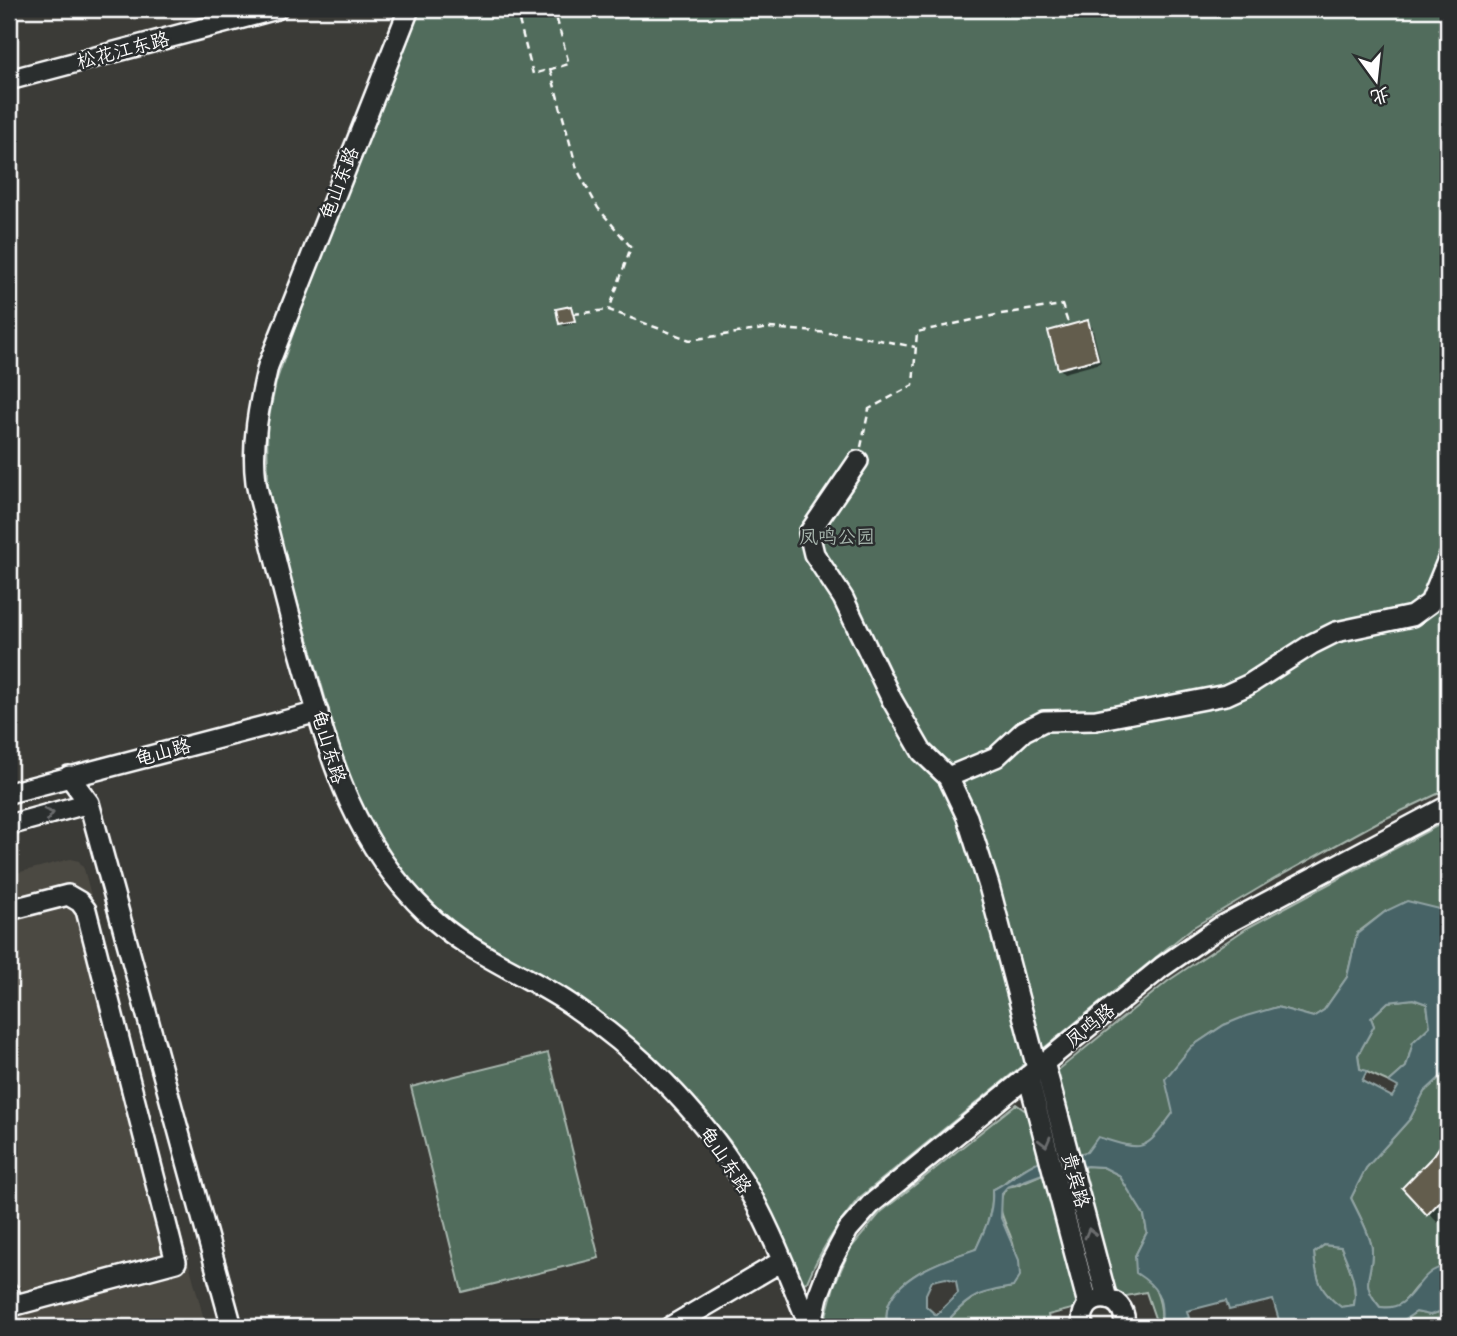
<svg xmlns="http://www.w3.org/2000/svg" width="1457" height="1336" font-family="'Shantell Sans','LXGW WenKai TC',sans-serif">
  <style>
    .built { fill: #4b4942 }
    .green { fill: #516c5c; stroke: #a8b6ae; stroke-width: 2 }
    .water { fill: #466466; stroke: #90a2a3; stroke-width: 2; fill-rule: evenodd }
    .shadow { fill: #0007 }
    .building { fill: #645d4d; stroke: #fff; stroke-width: 2 }
    .lines { fill: none; stroke-linecap: round; stroke-linejoin: round }
    .minor-casing { stroke: #fff; stroke-width: 24 }
    .path { stroke: #fff; stroke-width: 2.5; stroke-dasharray: 7 5; stroke-linecap: butt }
    .minor { stroke: #2a2d2e; stroke-width: 19 }
    .oneway { stroke: #6a6c6d }
    .labels { text-anchor: middle; dominant-baseline: central; stroke-width: 5; stroke-linejoin: round; paint-order: stroke }
    .street-label { font-size: 19px; fill: #fff; stroke: #2a2d2e }
    .park-label { font-size: 19px; fill: #a8b6ae; stroke: #2a2d2e }
  </style>
  <rect width="100%" height="100%" fill="#3b3b37"/>
  <filter id="ink" filterUnits="userSpaceOnUse"><feTurbulence type="fractalNoise" baseFrequency=".0143" numOctaves="2"/><feDisplacementMap in="SourceGraphic" scale="14" xChannelSelector="R" yChannelSelector="G"/><feConvolveMatrix kernelMatrix="1 2 1 2 8 2 1 2 1" color-interpolation-filters="sRGB"/></filter>
  <g filter="url(#ink)">
    <path class="built" d="M70 859 79 861 84 869 206 1327H9V875Z"/>
    <path class="green" d="M420 9H1448V789L1378 822 1276 878 1192 928 859 1198C838 1224 820 1250 807 1282L802 1283 758 1186 730 1141 689 1092 611 1021 566 988 514 962 470 936 436 908 409 878 381 841 360 803 345 766 291 580 268 487 267 427 276 382 310 285Z
      M1448 820V911H1386L1357 933 1347 977 1324 1010 1313 1017 1277 1007 1224 1025 1191 1047 1173 1113 1153 1141 1138 1147 1119 1144 1078 1154 1057 1071 1168 981 1247 928Z
      M1413 999 1427 1004 1430 1026 1413 1042 1406 1067 1389 1082 1360 1069 1358 1055 1374 1026 1371 1018 1388 1002Z
      M548 1053 599 1258 462 1292 411 1087Z
      M1448 1070V1134L1434 1155 1427 1215 1448 1193V1266H1443C1435 1273 1423 1279 1416 1287 1403 1302 1403 1310 1380 1307 1358 1281 1373 1277 1372 1250 1372 1237 1357 1211 1351 1198L1366 1168 1410 1119 1424 1092Z
      M1016 1104 1030 1114 1042 1160 1013 1175 1002 1185 992 1190C994 1212 985 1229 976 1249 943 1260 876 1281 888 1327H823L834 1286 850 1249 881 1212Z
      M1087 1166 1103 1167 1119 1175 1144 1215 1147 1232 1135 1256C1150 1278 1164 1297 1161 1325L1158 1327 1146 1292 1122 1297 1110 1282 1082 1167Z
      M1045 1173 1077 1300 1076 1308 1048 1315 1049 1320 1022 1327H951V1317C972 1294 982 1292 1013 1287 1013 1275 1016 1261 1014 1248 1011 1227 990 1209 1007 1187L1017 1185Z
      M1324 1245 1341 1247C1349 1266 1358 1284 1354 1305L1341 1307C1320 1292 1316 1279 1314 1253Z
      M1448 1309V1327H1393L1416 1312 1430 1315Z"/>
    <path class="water" d="M1407 901 1448 911V1070L1424 1092 1410 1119 1366 1168 1351 1198C1357 1211 1372 1237 1372 1250 1373 1277 1358 1281 1380 1307 1417 1312 1413 1269 1448 1266V1309L1430 1315 1416 1312 1393 1327H1281L1273 1300 1229 1310 1226 1301 1187 1311 1189 1318 1161 1325C1164 1298 1158 1287 1136 1273L1135 1256 1147 1232 1144 1215 1119 1175 1103 1167 1087 1166 1045 1173 1007 1187 1002 1193 1001 1218 1019 1260 1020 1276 1013 1287C982 1292 972 1294 951 1317V1327H888C876 1281 943 1260 976 1249 985 1229 994 1211 992 1190 1009 1182 1023 1167 1042 1160 1056 1156 1073 1155 1087 1152L1098 1137C1145 1152 1144 1152 1173 1113L1165 1079 1191 1047 1224 1025 1246 1016 1277 1007 1313 1017 1324 1010 1347 977 1357 934 1386 911ZM1413 999 1427 1004 1430 1026 1413 1042 1406 1067 1389 1082 1398 1087 1392 1097 1362 1081 1367 1071 1360 1069 1358 1055 1374 1026 1371 1018 1388 1002ZM1324 1245 1341 1247C1349 1266 1358 1284 1354 1305L1341 1307C1320 1292 1316 1279 1314 1253ZM946 1278 956 1281 958 1293 936 1315 926 1306V1294L932 1281Z"/>
    <path class="shadow" d="M571 307 576 323 564 326 561 323Z
      M1087 322 1092 327 1101 363 1064 373 1060 369Z
      M1448 1137V1213L1438 1223 1404 1188 1436 1156Z"/>
    <path class="building" d="M571 306 575 321 559 324 556 309Z
      M1088 320 1098 359 1058 369 1048 331Z
      M1448 1134V1193L1427 1215 1402 1188 1434 1155Z"/>
    <g class="lines">
      <g class="minor-casing">
        <path id="minor" d="M409 9 268 366C259 404 251 444 256 482 259 500 265 517 269 534 278 570 287 606 297 642 327 744 346 835 427 913 469 954 522 972 570 1004 637 1049 699 1110 741 1178 770 1224 789 1278 810 1327
          M9 80 277 9
          M858 461 809 533 814 554 843 598 892 700 922 752 948 777 967 817 989 886 1037 1068
          M69 776 89 803 232 1327
          M948 777 996 757 1024 731 1044 721 1096 720 1226 695 1248 685 1312 644 1336 632 1412 616 1430 603 1448 559
          M9 793 318 712
          M9 825 89 803
          M9 910 68 895 80 902 86 910 176 1262 12 1306 9 1293
          M1044 1062 1107 1299
          M1028 1076 1088 1304
          M670 1327 782 1261
          M811 1327 818 1296 831 1262 848 1230 871 1204 1028 1076 1162 967 1220 927 1448 806
          M1083 1327C1076 1290 1130 1289 1124 1327"/>
      </g>
      <path class="path" d="M516 9 533 74 569 64 554 9
        M550 69 577 169 598 208 631 247 609 310 690 340 770 328 854 335 915 347
        M573 314 609 310
        M861 447 869 409 913 385 917 332 1001 314 1062 305 1069 326"/>
      <use href="#minor" class="minor"/>
    </g>
    <defs><path id="oneway-chevron" d="M-2-3.5L2.5 0L-2 3.5" fill="none" stroke-width="1.6" stroke-linecap="round" stroke-linejoin="round" transform="scale(1.75)"/></defs>
    <g class="oneway">
      <use href="#oneway-chevron" transform="translate(49 814) rotate(-15)"/>
      <use href="#oneway-chevron" transform="translate(1045 1142) rotate(75)"/>
      <use href="#oneway-chevron" transform="translate(1090 1233) rotate(-105)"/>
    </g>
  </g>
  <g class="labels">
    <g class="street-label">
      <text transform="translate(123 50) rotate(-15)">松花江东路</text>
      <text transform="translate(339 183) rotate(-69)">龟山东路</text>
      <text transform="translate(329 747) rotate(73)">龟山东路</text>
      <text transform="translate(163 752) rotate(-15)">龟山路</text>
      <text transform="translate(1090 1025) rotate(-39)">凤鸣路</text>
      <text transform="translate(726 1160) rotate(56)">龟山东路</text>
      <text transform="translate(1076 1180) rotate(75)">贵宾路</text>
    </g>
    <g class="park-label">
      <text x="837" y="536">凤鸣公园</text>
    </g>
  </g>
  <rect width="1457" height="1336" fill="none" stroke="#2a2d2e" stroke-width="35"/>
  <rect x="18" y="18" width="1422" height="1301" fill="none" stroke="#fff" stroke-width="2.5" filter="url(#ink)"/>
  <g transform="translate(1376 80) rotate(165)" stroke="#2a2d2e" stroke-width="5" paint-order="stroke">
  <path d="M0-5L12 26L0 18L-12 26Z" fill="#ffffff"/>
  <text y="-10" font-size="19" font-weight="bold" text-anchor="middle" fill="#ffffff">北</text>
  </g>
</svg>
